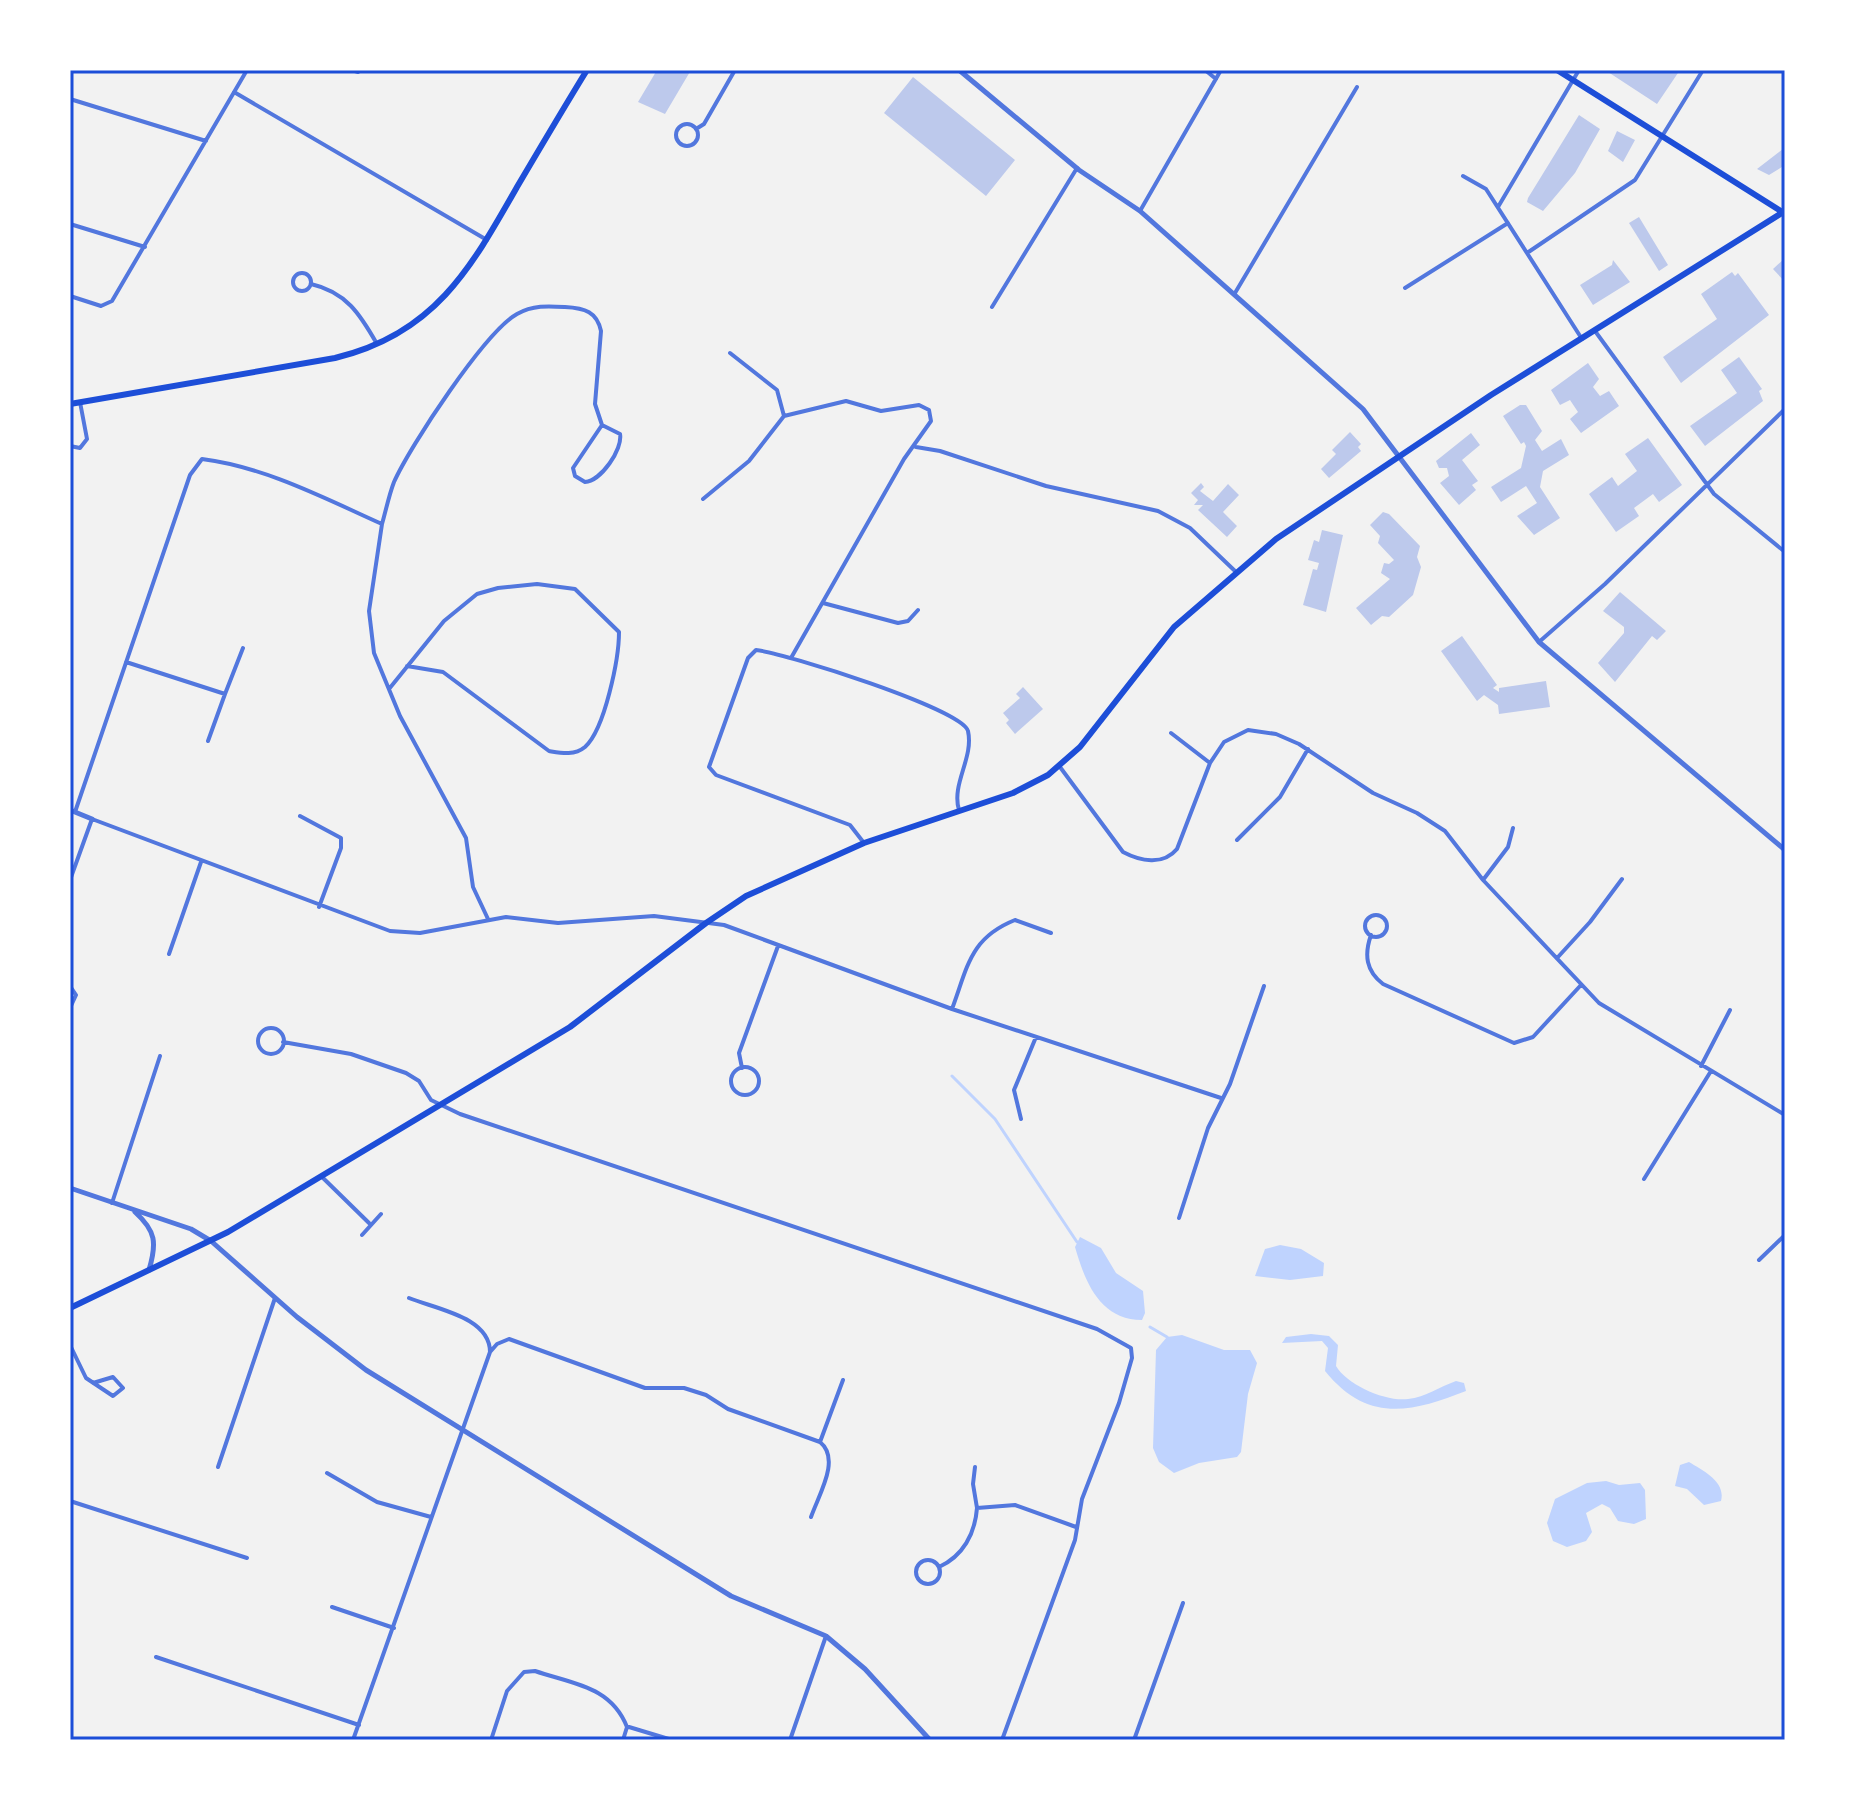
<svg xmlns="http://www.w3.org/2000/svg" width="1855" height="1810" font-family="Raleway,sans-serif">
  <style>
    .water { fill: #bfd3fe }
    .lines { fill: none; stroke-linecap: round; stroke-linejoin: round }
    .stream { stroke: #bfd3fe; stroke-width: 3 }
    .building { fill: #bdc9ec }
    .minor { stroke: #5277de; stroke-width: 4 }
    .tertiary { stroke: #5277de; stroke-width: 5 }
    .secondary { stroke: #1d4ed8; stroke-width: 6 }
    .neatline { fill: none; stroke: #1d4ed8; stroke-width: 3 }
  </style>
  <rect width="100%" height="100%" fill="#f2f2f2"/>
  <path class="water" d="M1080 1237 1101 1248 1116 1273 1143 1291 1145 1313 1142 1320C1100 1320 1085 1282 1075 1247Z
    M1280 1245 1301 1249 1324 1263 1323 1276 1290 1280 1255 1276 1265 1249Z
    M1311 1334 1329 1336 1338 1345 1336 1366C1347 1385 1386 1402 1408 1399 1426 1397 1439 1387 1456 1381L1464 1383 1466 1391C1412 1412 1368 1424 1325 1371L1328 1348 1322 1341 1282 1343 1286 1337Z
    M1182 1335 1224 1350H1250L1257 1363 1248 1394 1241 1452 1237 1457 1199 1463 1174 1473 1159 1462 1153 1448 1156 1350 1167 1337Z
    M1689 1462C1704 1471 1726 1482 1721 1501L1704 1505 1687 1489 1675 1486 1680 1465Z
    M1606 1481 1619 1485 1640 1483 1645 1490 1646 1519 1634 1524 1618 1521 1610 1508 1602 1504 1586 1513 1592 1532 1586 1541 1567 1547 1553 1541 1547 1523 1555 1499 1587 1483Z"/>
  <g class="lines">
    <path class="stream" d="M952 1076 995 1119 1077 1242
      M1150 1327 1167 1337"/>
  </g>
  <path class="building" d="M657 70H691L665 114 638 102Z
    M1605 70H1648L1649 73 1651 70H1680L1657 104Z
    M913 77 1015 160 986 196 884 113Z
    M1579 115 1600 129 1575 173 1543 211 1527 202 1528 198Z
    M1617 131 1635 140 1623 162 1608 151Z
    M1783 149 1785 165 1769 175 1757 169Z
    M1639 217 1668 265 1659 271 1629 223Z
    M1785 258V282L1773 269Z
    M1613 260 1630 282 1593 305 1580 285 1612 265Z
    M1732 272 1735 276 1738 273 1769 315 1681 383 1663 357 1717 319 1701 294Z
    M1739 357 1762 389 1759 391 1763 401 1705 446 1690 426 1737 393 1721 370Z
    M1588 363 1599 379 1593 387 1600 396 1609 391 1619 406 1581 433 1570 419 1578 412 1570 400 1560 405 1551 390Z
    M1520 405H1526L1542 431 1535 440 1542 451 1561 439 1569 455 1543 471 1540 487 1560 518 1534 535 1517 516 1537 503 1526 486 1501 502 1491 487 1521 468 1526 446 1524 442 1521 444 1503 416Z
    M1350 432 1361 444 1358 447 1361 451 1329 478 1321 469 1336 454 1332 450Z
    M1471 433 1480 445 1462 460 1478 481 1472 485 1476 490 1459 505 1440 483 1449 476 1447 468H1439L1436 461Z
    M1648 438 1682 485 1659 502 1653 494 1634 508 1639 516 1616 532 1589 494 1612 477 1618 486 1637 471 1625 454Z
    M1201 483 1204 487 1200 491 1213 501 1228 484 1239 495 1223 512 1237 526 1227 537 1198 510 1203 505H1194L1198 500 1191 493Z
    M1383 512 1389 514 1420 546 1417 557 1421 567 1413 595 1389 617 1382 616 1371 625 1356 608 1390 579 1381 573 1384 563 1389 564 1394 560 1378 543 1380 536 1370 525Z
    M1322 530 1343 535 1326 612 1303 605 1313 569 1317 570 1319 563 1308 560 1314 540 1319 542Z
    M1620 592 1666 631 1657 640 1652 636 1615 682 1598 663 1624 633V627L1603 611Z
    M1462 636 1497 685 1493 688 1499 692V688L1546 681 1550 707 1499 714 1498 705 1484 695 1477 701 1441 651Z
    M1023 687 1043 709 1015 734 1006 723 1009 720 1003 713 1020 698 1016 694Z"/>
  <g class="lines">
    <path class="minor" d="M352 70 358 72
      M1205 70 1216 79
      M234 92 487 240
      M70 99 206 141
      M676 135a11 11 0 1 1 22 0a11 11 0 1 1-22 0Z
      M696 129 704 124 735 70
      M1463 176 1486 189 1582 339
      M1498 207 1579 70
      M1140 211 1221 70
      M70 224 145 247
      M1527 253 1635 180 1703 70
      M293 282a9 9 0 1 1 18 0a9 9 0 1 1-18 0Z
      M311 284C346 292 360 314 377 344
      M1405 288 1508 223
      M1235 293 1357 87
      M70 296 101 306 112 301 247 70
      M992 307 1077 168
      M1595 331 1714 494 1785 552
      M730 353 777 390 784 416 846 401 881 411 919 405 929 410 931 421 904 459 791 658
      M602 425 620 434C623 449 601 481 585 482L575 476 573 468Z
      M70 446 80 448 87 439 80 402
      M916 447 940 451 1046 486 1158 511 1190 528 1235 571
      M703 499 749 461 784 416
      M382 524C386 510 389 495 394 482 410 446 485 332 517 314 533 305 548 306 565 307 585 308 597 312 601 331L595 404 602 425
      M823 603 898 623 908 621 918 610
      M1539 642 1605 584 1785 409
      M126 662 225 694 208 741
      M389 689 444 621 477 594 498 588 537 584 575 589 619 632C619 658 605 729 585 747 574 756 561 753 549 751L443 672 407 666
      M225 694 243 648
      M1171 733 1210 763
      M1060 767 1123 852C1140 861 1163 866 1177 849L1210 763 1224 742 1248 730 1276 734 1299 744 1373 793 1417 813 1445 831 1483 880 1599 1003 1785 1115
      M75 812 190 475 202 459C265 467 324 498 382 524L369 611 374 653 400 716 466 838 473 887 488 919
      M300 816 341 838V848L319 907
      M1237 840 1280 797 1308 749
      M864 843 850 825 716 775 709 767 748 658 756 650C785 653 962 709 968 731 974 758 951 784 959 810
      M70 880 92 819 390 931 420 933 506 917 558 923 654 916 724 925 952 1009 1221 1098
      M1483 880 1508 847 1513 828
      M1365 926a11 11 0 1 1 22 0a11 11 0 1 1-22 0Z
      M1371 935C1364 955 1366 971 1383 984L1514 1043 1533 1037 1581 985
      M169 954 201 862
      M1558 957 1590 922 1622 879
      M70 986 76 995 70 1008
      M952 1009C968 966 970 938 1015 920L1051 933
      M258 1041a13 13 0 1 1 26 0a13 13 0 1 1-26 0Z
      M283 1042 351 1054 406 1073 419 1081 431 1100 460 1114 1097 1329 1131 1348 1132 1358 1119 1403 1082 1499 1075 1540 1002 1740
      M1701 1066 1730 1010
      M731 1081a14 14 0 1 1 28 0a14 14 0 1 1-28 0Z
      M742 1068 739 1053 778 946
      M1021 1119 1014 1090 1036 1037
      M321 1176 369 1223
      M1644 1179 1711 1071
      M112 1203 160 1056
      M1179 1218 1208 1128 1230 1084 1264 986
      M362 1235 381 1214
      M1759 1260 1785 1235
      M409 1298C436 1309 490 1317 490 1352L497 1344 509 1339 645 1388H684L706 1395 728 1409 820 1442C841 1459 819 1494 811 1517
      M70 1345 86 1378 113 1396 123 1388 113 1377 93 1383
      M820 1442 843 1380
      M218 1467 275 1298
      M975 1467 973 1484 977 1508
      M327 1473 377 1502 431 1517
      M70 1501 247 1558
      M916 1572a12 12 0 1 1 24 0a12 12 0 1 1-24 0Z
      M939 1567C963 1556 975 1534 977 1508L1015 1505 1076 1527
      M332 1607 394 1628
      M156 1657 359 1725
      M629 1727 672 1740
      M353 1740 490 1352
      M491 1740 507 1691 524 1672 535 1671C573 1684 611 1686 627 1727
      M623 1740 627 1727
      M790 1740 826 1636
      M1134 1740 1183 1603"/>
    <path class="tertiary" d="M959 70 1079 170 1140 211 1363 409 1539 642 1785 850
      M70 810 92 819
      M70 1188 191 1229 211 1241 297 1317 366 1370 731 1596 826 1636 865 1669 930 1740
      M135 1212C156 1231 157 1243 149 1270"/>
    <path class="secondary" d="M1557 70 1784 213
      M70 404 335 358C434 334 470 270 517 187 540 148 563 109 587 70
      M70 1308 228 1232 570 1027 706 923 746 896 864 843 1013 793 1048 775 1080 747 1174 627 1276 539 1491 395 1785 211"/>
  </g>
  <rect width="1855" height="1810" fill="none" stroke="#ffffff" stroke-width="144"/>
  <rect x="72" y="72" width="1711" height="1666" class="neatline"/>
</svg>
